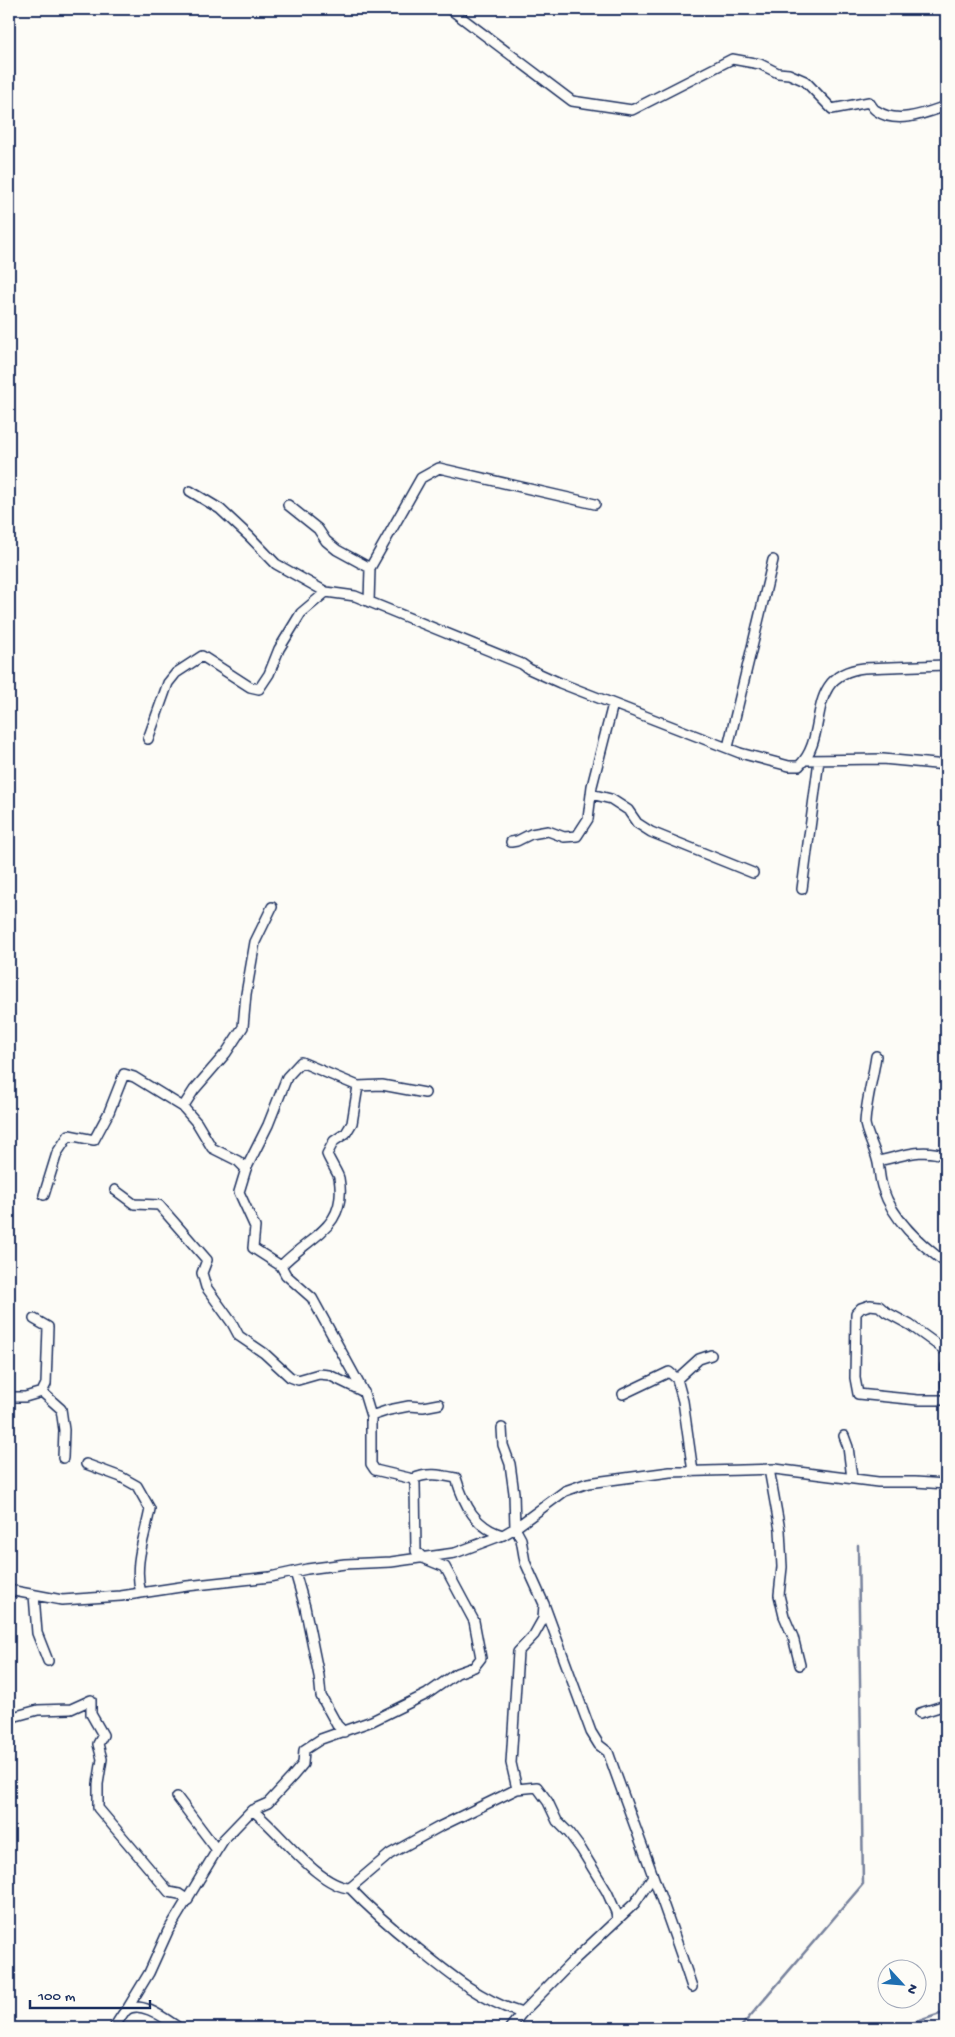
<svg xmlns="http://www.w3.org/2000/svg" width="955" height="2037" font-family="'Gochi Hand',sans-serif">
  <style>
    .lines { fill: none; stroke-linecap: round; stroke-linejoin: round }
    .stream { stroke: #76819c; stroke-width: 2.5 }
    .minor-casing { stroke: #1b2f5e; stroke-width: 12 }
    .minor { stroke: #fdfcf7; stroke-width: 9 }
  </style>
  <rect width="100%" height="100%" fill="#fdfcf7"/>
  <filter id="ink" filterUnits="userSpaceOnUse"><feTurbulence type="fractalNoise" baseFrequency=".02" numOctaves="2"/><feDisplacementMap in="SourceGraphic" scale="10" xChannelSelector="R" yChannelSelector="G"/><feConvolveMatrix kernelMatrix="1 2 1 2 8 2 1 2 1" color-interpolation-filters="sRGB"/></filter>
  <g filter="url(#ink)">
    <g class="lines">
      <path class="stream" d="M740 2028 863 1884 858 1545
        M898 2028 946 2012"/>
      <g class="minor-casing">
        <path id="minor" d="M450 9 572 101 632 110 732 59 760 64 778 73 789 74 805 81 832 109 869 102C871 105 874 110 877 111 897 125 926 113 946 106
          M190 491 220 509 250 537 276 564 326 592 355 596 522 664 529 669 560 683 740 753 789 766H799C831 736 802 675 864 668L946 665
          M288 505 318 529 326 541 337 550 370 568
          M369 602 370 568 421 478 439 468 595 504
          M148 739 168 683 176 673 202 656 250 687 259 689 269 674 279 649 301 613 326 592
          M728 747 773 560
          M806 760 883 759 946 765
          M591 794 611 799 628 810 637 823 651 832 753 873
          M511 842 517 841 531 834 548 831 564 837 577 836 588 819 592 786 613 704
          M802 889 819 760
          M876 1056C873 1078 866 1101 865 1123 865 1130 875 1150 877 1159 880 1169 879 1179 883 1189 893 1220 920 1244 946 1263
          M183 1107 194 1090 226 1053 243 1027 246 994 255 942 272 907
          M878 1161C903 1156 921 1147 946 1156
          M115 1190 134 1204 159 1205 207 1260 202 1273 206 1287 232 1323 239 1336 264 1353 290 1377 298 1380 319 1374 329 1375 364 1392
          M44 1195 57 1153 69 1135 94 1140 109 1112 124 1074 134 1077 183 1107 197 1123 212 1148 238 1161 246 1169
          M281 1266 253 1248 255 1227 239 1192 246 1169 268 1125 287 1077 301 1062 358 1086
          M34 1319 48 1327 46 1384 42 1392
          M946 1351 910 1325 886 1312 879 1306 870 1305 861 1308 856 1313 855 1378 858 1394 918 1400H946
          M946 1366V1386
          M623 1394 669 1372 677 1379
          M9 1397H25L42 1392 61 1409 64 1430 63 1458
          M371 1416 364 1393 312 1298 286 1275 281 1266C309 1236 348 1228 339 1178 339 1175 329 1160 327 1154L334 1141 346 1133 352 1123 358 1086 382 1085 425 1093
          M502 1428 503 1445 510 1464 514 1493 515 1528 521 1539 525 1562 544 1604 591 1732 599 1745 608 1752C636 1831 666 1908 692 1987
          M844 1436 848 1447 852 1478
          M86 1464 121 1477 137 1486 150 1509C145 1537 133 1564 141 1593
          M769 1469 780 1530 782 1567 779 1595 784 1616 793 1637 800 1665
          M693 1472 683 1401 677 1379 699 1359 711 1355
          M413 1479C427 1472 441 1475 456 1478 464 1504 475 1528 503 1535
          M295 1572 305 1607 319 1676 321 1696 337 1725 344 1732
          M9 1590 62 1600 121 1596 187 1586 270 1577 307 1569 345 1564 391 1562 455 1553 503 1535 515 1528 565 1491 588 1483 670 1472 775 1469 878 1482H915L946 1484
          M34 1595 37 1633 48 1661
          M920 1713 946 1705
          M9 1718 38 1710 71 1709 91 1700V1714L103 1735 98 1744 102 1759 98 1784V1808L169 1892 179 1894 188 1900
          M517 1789 537 1787 548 1802 557 1821 569 1833 581 1849 607 1892 616 1912 617 1919
          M177 1797 217 1850
          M252 1810 268 1803 292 1777 303 1764 304 1750 321 1739 372 1721 427 1694 457 1673 474 1667 481 1658 474 1621 445 1567 423 1558 416 1551 415 1484 413 1479 375 1470 371 1464V1416L389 1410 409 1406 423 1407 439 1404
          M126 2011 149 1973 168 1931 217 1850 224 1839 252 1810C279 1830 317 1886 350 1888
          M522 2013C481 2001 448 1973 416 1947 392 1928 371 1910 350 1888L390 1854 439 1827 517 1789 511 1763 518 1652 534 1635 543 1619 544 1604
          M114 2028C117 2023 121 2016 125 2011 140 1998 167 2020 179 2028
          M510 2028 522 2013 572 1962 635 1903 653 1876"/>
      </g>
      <use href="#minor" class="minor"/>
    </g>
  </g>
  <rect width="955" height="2037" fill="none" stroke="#fdfcf7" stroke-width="30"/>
  <rect x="15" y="15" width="925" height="2007" fill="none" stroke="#1b2f5e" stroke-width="2" filter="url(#ink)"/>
  <g transform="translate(902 1984) rotate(116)"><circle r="24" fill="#fdfcf7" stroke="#a3aaba"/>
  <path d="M0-4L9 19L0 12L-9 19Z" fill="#1f6fb2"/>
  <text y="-8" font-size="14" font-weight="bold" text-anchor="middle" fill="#1b2f5e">N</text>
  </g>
  <path d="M30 2000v8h120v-8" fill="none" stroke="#1b2f5e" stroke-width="2.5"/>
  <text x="38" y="2000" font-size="15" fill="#1b2f5e" stroke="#fdfcf7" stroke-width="4" paint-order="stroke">100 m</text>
</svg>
